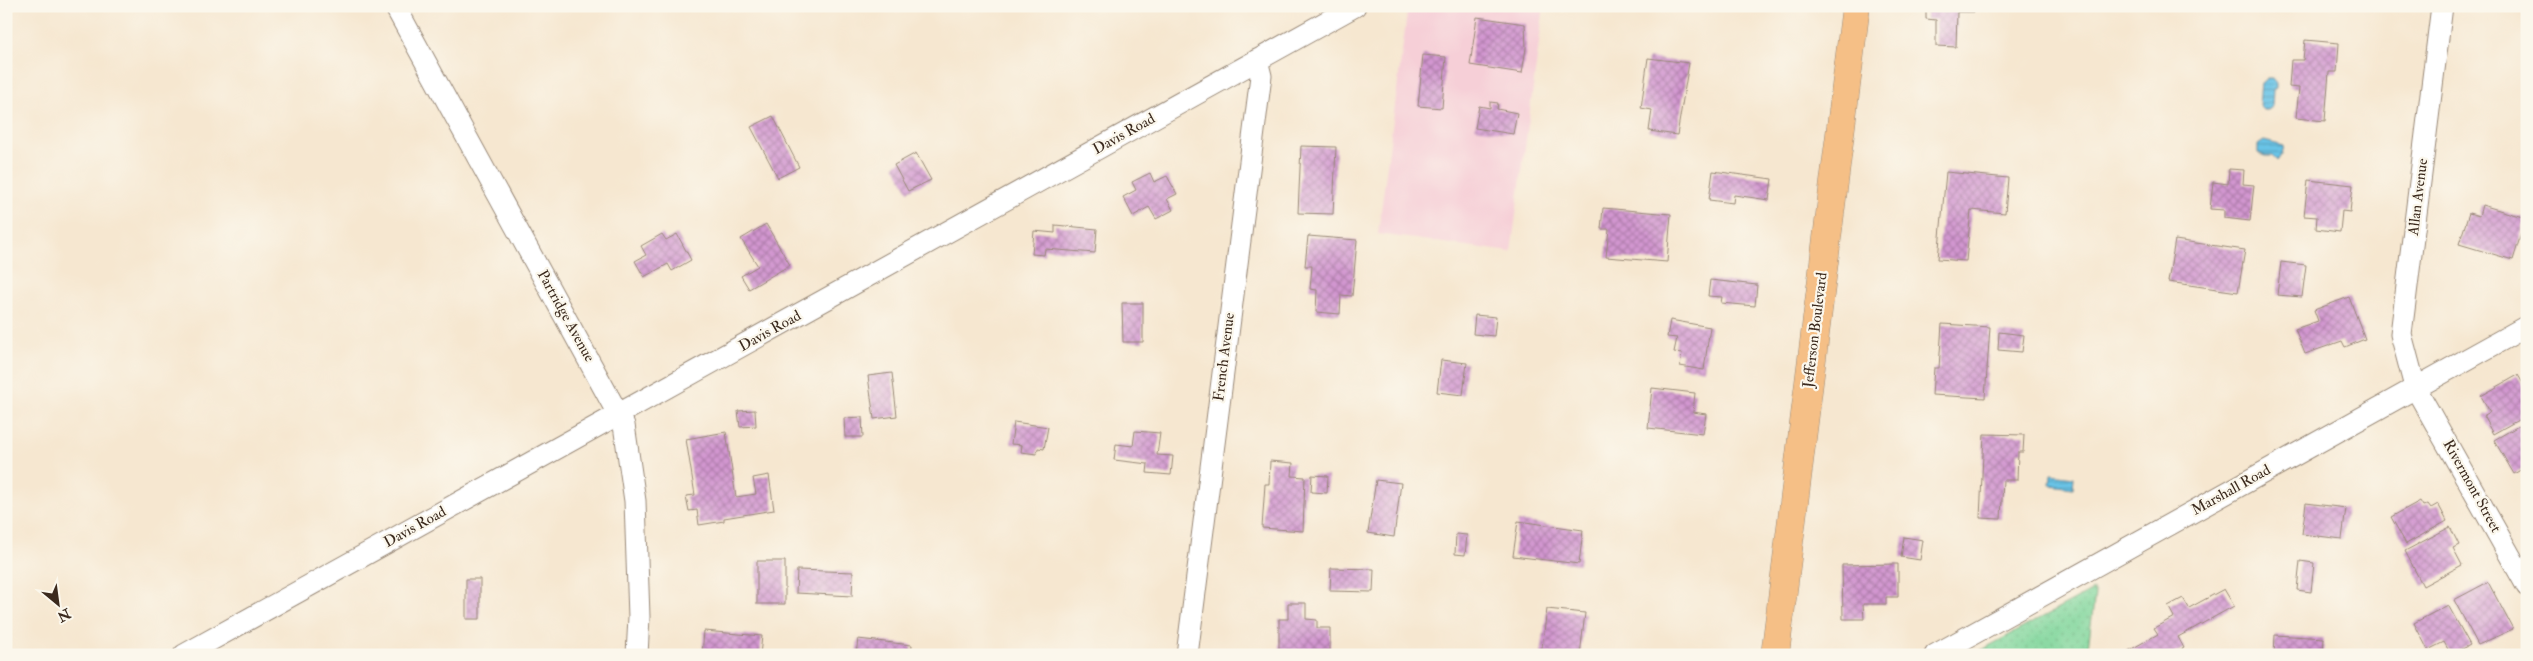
<svg xmlns="http://www.w3.org/2000/svg" width="2533" height="661" font-family="'IM FELL Double Pica',serif">
  <style>
    .built { fill: #f6cfd7 }
    .grass { fill: url(#grass-dots); stroke: #5d805c }
    .water { fill: url(#water-rules); stroke: #527782 }
    .building { fill: url(#building-cross-hatch) }
    .lines { fill: none; stroke-linecap: round; stroke-linejoin: round }
    .minor-casing { stroke: #988877; stroke-width: 23 }
    .major-casing { stroke: #988877; stroke-width: 29 }
    .minor { stroke: #fff; stroke-width: 21 }
    .major { stroke: #f5bf86; stroke-width: 28 }
    .labels { text-anchor: middle; dominant-baseline: central; stroke-width: 4.5; stroke-linejoin: round; paint-order: stroke }
    .street-label { font-size: 15px; fill: #3b2a1e; stroke: #fbf7ec }
  </style>
  <defs>
    <pattern id="grass-dots" width="8" height="8" patternUnits="userSpaceOnUse" patternTransform="scale(1.25)"><rect width="8" height="8" fill="#7fd69b"/><path d="M2 2h.1M6 6h.1" fill="none" stroke="#6fb885" stroke-width="1.8" stroke-linecap="round"/></pattern>
    <pattern id="water-rules" width="6" height="5" patternUnits="userSpaceOnUse" patternTransform="scale(1.25)"><rect width="6" height="5" fill="#69c4e7"/><path d="M0 2.5h6" fill="none" stroke="#589fbb"/></pattern>
    <pattern id="building-cross-hatch" width="8" height="8" patternUnits="userSpaceOnUse" patternTransform="scale(1.25)"><rect width="8" height="8" fill="#d296d0"/><path d="M0 0l8 8M0 8l8-8" fill="none" stroke="#ac7ba8"/></pattern>
  </defs>
  <rect width="100%" height="100%" fill="#fbf7ec"/>
  <filter id="ink" filterUnits="userSpaceOnUse"><feTurbulence type="fractalNoise" baseFrequency=".02" numOctaves="2"/><feDisplacementMap in="SourceGraphic" scale="10" xChannelSelector="R" yChannelSelector="G"/><feConvolveMatrix kernelMatrix="1 2 1 2 8 2 1 2 1" color-interpolation-filters="sRGB"/></filter>
  <filter id="wash" filterUnits="userSpaceOnUse"><feTurbulence type="fractalNoise" baseFrequency=".0096" numOctaves="4" result="noise"/><feDisplacementMap in="SourceGraphic" scale="20" xChannelSelector="R" yChannelSelector="G"/><feGaussianBlur stdDeviation="1.12" result="paint"/><feColorMatrix in="noise" values="0 0 0 0 0 0 0 0 0 0 0 0 0 0 0 0 0 1.4 0 .05"/><feComposite in="paint" operator="in"/></filter>
  <g filter="url(#wash)">
    <rect width="100%" height="100%" fill="#f6e7d0"/>
    <path class="built" d="M1408 6H1544L1511 252 1378 234Z"/>
    <path class="grass" d="M2093 590 2095 594 2087 655H1972Z"/>
    <path class="water" d="M2267 78H2272L2276 83V88L2273 90 2272 107 2268 110H2263L2259 106 2261 83Z
      M2264 141 2284 146 2282 154 2277 161 2272 156H2265L2258 153V145Z
      M2051 474 2074 477 2073 488 2050 485Z"/>
    <g id="blocks">
      <path class="building" d="M1926 6H1974V12H1957L1956 47 1936 46V20L1926 19Z
        M1477 17 1525 24 1526 48 1522 73 1470 65Z
        M2305 40 2339 43 2337 72H2329L2325 121 2296 118 2299 88 2289 87 2291 60H2303Z
        M1423 55 1446 57 1442 108 1418 106Z
        M1648 58 1689 63 1677 135 1649 131 1652 110 1641 108Z
        M1490 102 1498 103 1497 109 1517 113 1513 134 1475 128 1479 106 1490 108Z
        M773 116 799 167 778 178 751 127Z
        M1301 146 1336 147 1333 214 1298 213Z
        M916 153 931 180 908 191 894 165Z
        M2229 169 2244 170 2243 184 2254 185 2250 221 2224 218V210L2210 209 2213 182 2228 184Z
        M1713 171 1772 179 1769 200 1734 195 1733 203 1709 200Z
        M1946 172 2008 178 2005 213 1971 210 1966 261 1938 259Z
        M1150 173 1154 182 1167 176 1177 194 1167 199 1173 210 1156 219 1149 207 1133 216 1123 197 1136 190 1132 182Z
        M2308 180 2353 185 2350 212 2342 211 2340 232 2316 229 2317 217 2304 216Z
        M2482 205 2526 218 2513 260 2459 244 2469 213 2479 216Z
        M1603 208 1671 214 1667 262 1606 257 1609 229H1601Z
        M766 224 790 265 749 289 741 276 758 266 741 239Z
        M1055 225 1097 229 1095 253 1045 249 1044 255 1032 254 1034 231 1055 233Z
        M662 234 666 240 677 234 691 260 672 271 668 264 644 277 635 261 646 255 641 246Z
        M1308 236 1357 240 1352 296 1341 295 1340 314 1316 312 1317 290 1310 289 1312 266H1305Z
        M2175 240 2245 250 2238 292 2168 282Z
        M2281 262 2306 265 2302 297 2277 295Z
        M1710 280 1757 285 1755 306 1721 303 1722 297 1708 296Z
        M2349 297 2365 339 2345 347 2342 341 2305 354 2295 329 2318 321 2314 310Z
        M1122 303H1143V342H1123Z
        M1475 315 1496 317 1494 336 1473 334Z
        M1670 320 1710 327 1704 370 1680 366 1682 353 1674 352 1677 338 1667 337Z
        M1942 324 1990 327 1985 398 1932 395 1934 368H1939Z
        M1999 332 2024 335 2022 352 1998 350Z
        M1441 360 1467 363 1463 395 1437 392Z
        M892 373 897 416 874 419 868 376Z
        M2518 375 2527 390V415L2493 434 2483 416 2490 412 2481 396Z
        M1652 388 1695 393 1693 412 1706 414 1703 434 1648 428Z
        M755 410 756 426 740 427 738 411Z
        M862 417 863 437H845L844 418Z
        M2527 421V466L2514 474 2494 440Z
        M1014 422 1048 427 1044 449 1038 448 1037 454 1021 452 1022 445 1011 444Z
        M1135 431 1160 433 1157 455 1173 456 1171 475 1147 473 1148 464 1114 460 1116 444 1133 446Z
        M726 432 736 497 756 494 753 478 769 475 774 510 724 518V521L699 525 697 510 689 511 686 496 695 495 686 439Z
        M1984 434 2024 435 2023 452H2018L2017 480H2003L2001 519 1980 518Z
        M1270 461 1293 463 1292 476 1305 477 1303 531 1262 528 1265 484H1269Z
        M1312 475 1328 476 1327 493 1311 492Z
        M1376 480 1401 483 1394 537 1368 533Z
        M2420 501 2423 506 2428 504 2431 508 2438 504 2447 521 2406 544 2391 517Z
        M2306 503 2346 508 2342 539 2302 534Z
        M1518 521 1583 530 1579 564 1513 556Z
        M2450 527 2459 545 2453 548 2462 565 2423 586 2405 551Z
        M1456 534 1467 535 1465 555 1455 554Z
        M1904 537 1923 540 1920 560 1901 557Z
        M757 561H785V604H757Z
        M2300 561 2314 563 2311 592 2297 590Z
        M1898 564V597H1886V604H1863L1864 619H1843L1842 565Z
        M1331 568 1374 569 1373 592 1330 591Z
        M797 570 853 572 852 596 796 593Z
        M466 579H480V619H466Z
        M2488 582 2513 629 2478 645 2454 600Z
        M2224 589 2234 606 2178 637 2184 648 2172 655H2130L2128 651 2158 634 2154 628 2174 617 2168 606 2183 598 2189 608Z
        M1288 603H1306V619L1317 620V628H1330V651H1279V619H1288Z
        M2448 605 2470 645 2451 655 2444 642 2428 650 2414 623Z
        M1547 609 1585 613 1580 655H1541Z
        M704 631 762 636 760 655H702Z
        M2275 635 2324 638 2323 655H2274Z
        M858 639 912 645 911 655H856Z"/>
    </g>
  </g>
  <g filter="url(#ink)">
    <use href="#blocks" fill-opacity="0" stroke="#988877" stroke-width="1"/>
    <g class="lines">
      <g class="minor-casing">
        <path id="minor" d="M395 6 624 425 635 501 639 617 637 655
          M2442 6 2401 334 2415 387 2527 586
          M184 655 1355 6
          M1187 655 1261 76 1257 60
          M1935 655 2527 326"/>
      </g>
      <g class="major-casing">
        <path id="major" d="M1775 655 1856 6"/>
      </g>
      <use href="#minor" class="minor"/>
      <use href="#major" class="major"/>
    </g>
  </g>
  <g class="labels">
    <g class="street-label">
      <text transform="translate(1124 134) rotate(-29)">Davis Road</text>
      <text transform="translate(2418 197) rotate(-83)">Allan Avenue</text>
      <text transform="translate(566 316) rotate(61)">Partridge Avenue</text>
      <text transform="translate(1815 330) rotate(-83)">Jefferson Boulevard</text>
      <text transform="translate(770 331) rotate(-29)">Davis Road</text>
      <text transform="translate(1224 357) rotate(-83)">French Avenue</text>
      <text transform="translate(2472 486) rotate(61)">Rivermont Street</text>
      <text transform="translate(2231 490) rotate(-29)">Marshall Road</text>
      <text transform="translate(415 527) rotate(-29)">Davis Road</text>
    </g>
  </g>
  <rect width="2533" height="661" fill="none" stroke="#fbf7ec" stroke-width="25"/>
  <g transform="translate(58 604) rotate(151)" stroke="#fbf7ec" stroke-width="4" paint-order="stroke">
  <path d="M0-4L9 19L0 12L-9 19Z" fill="#3b2a1e"/>
  <text y="-8" font-size="14" font-weight="bold" text-anchor="middle" fill="#3b2a1e">N</text>
  </g>
</svg>
